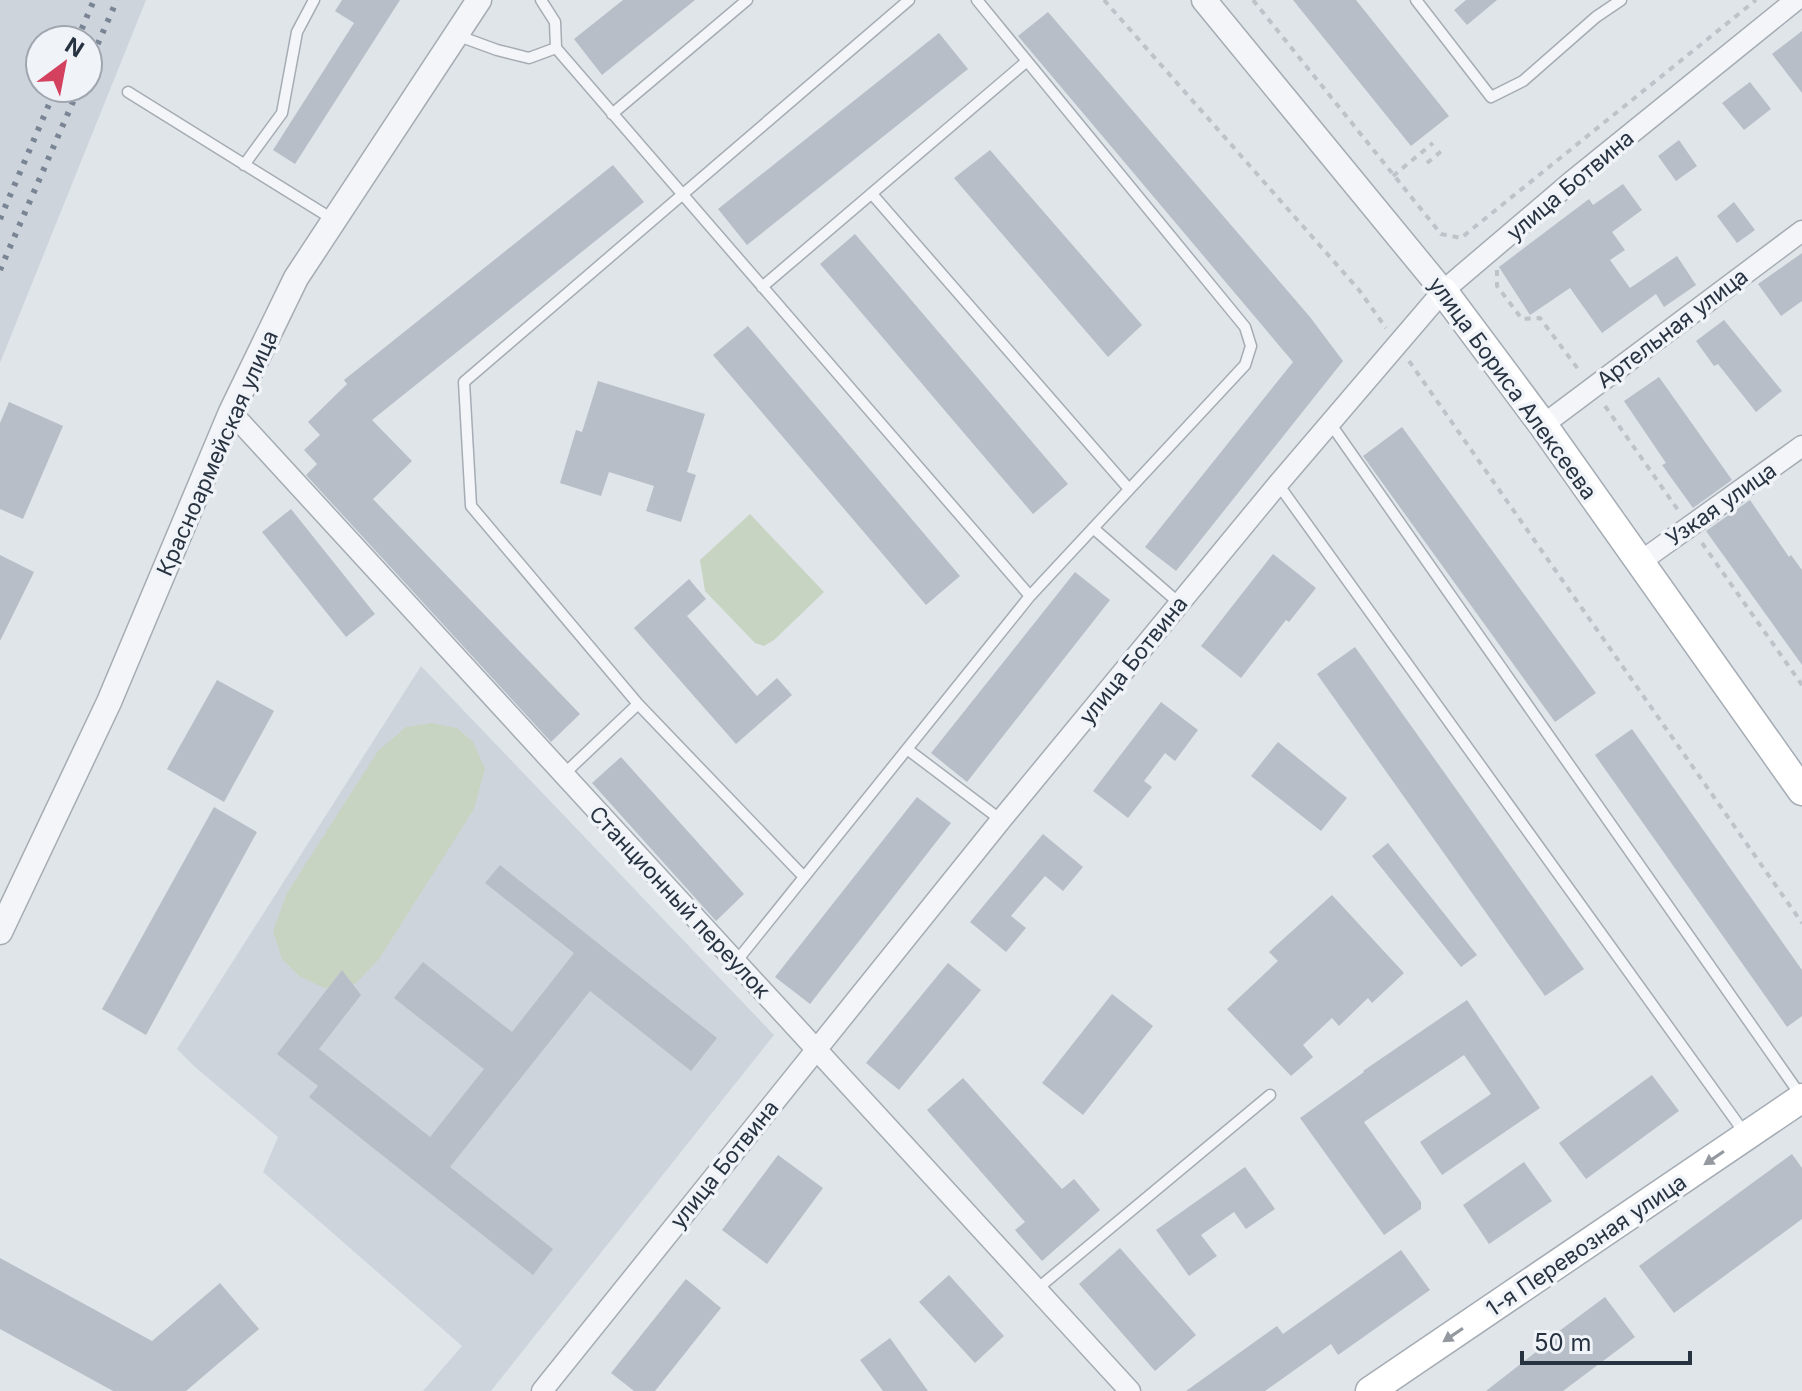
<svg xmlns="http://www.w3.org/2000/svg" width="1802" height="1391" font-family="Inter,sans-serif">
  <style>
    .built { fill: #ced4dc; fill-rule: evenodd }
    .green { fill: #c7d4c1 }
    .building { fill: #b7bec7 }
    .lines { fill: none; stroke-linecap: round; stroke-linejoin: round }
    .service-casing { stroke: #a5acb4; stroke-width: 13 }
    .minor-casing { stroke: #a5acb4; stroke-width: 23 }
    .tertiary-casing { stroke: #a5acb4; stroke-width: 27 }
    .secondary-casing { stroke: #a5acb4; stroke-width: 31 }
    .path { stroke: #bec3c9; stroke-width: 4; stroke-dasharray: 6 6; stroke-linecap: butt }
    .service { stroke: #f3f5f8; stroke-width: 10 }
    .minor { stroke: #f3f5f8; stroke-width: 20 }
    .tertiary { stroke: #f3f5f8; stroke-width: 24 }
    .secondary { stroke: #fff; stroke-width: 28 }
    .rail { stroke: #798594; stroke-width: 6; stroke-dasharray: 4 8; stroke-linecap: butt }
    .oneway { fill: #9499a0 }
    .labels { text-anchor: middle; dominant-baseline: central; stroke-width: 7; stroke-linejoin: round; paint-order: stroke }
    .street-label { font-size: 22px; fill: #283342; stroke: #f0f3f7 }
  </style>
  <rect width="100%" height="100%" fill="#e0e5ea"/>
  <path class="built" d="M0 0H146L0 363ZM88 40V88H40V40Z
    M421 666 774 1035 491 1391H423L462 1346 263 1172 278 1137 195 1067 177 1049Z"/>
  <path class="green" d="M750 514 824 592 774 640 764 646 755 643 705 591 700 560Z
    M432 723 457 728 473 742 485 769 474 809 379 959 355 984 324 988 299 976 282 959 273 931 287 893 378 751 406 727Z"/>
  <path class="building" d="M342 0H400L295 164 273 150 354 23 335 11Z
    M623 0H695L602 75 574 39Z
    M1293 0H1356L1449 116 1411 146Z
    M1466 0H1497L1467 25 1454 10Z
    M1048 12 1310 317 1343 361 1176 571 1145 547 1293 362 1018 36Z
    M1802 31V93L1772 54Z
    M939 33 968 69 747 245 718 209Z
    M1750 82 1771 109 1744 130 1722 103Z
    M1679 140 1697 166 1676 181 1658 156Z
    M990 150 1142 325 1108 357 954 178Z
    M613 165 644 202 372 420 412 461 373 499 580 714 551 742 306 475 317 464 304 450 320 435 308 422 347 384 344 380Z
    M1623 184 1642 210 1612 232 1625 250 1610 260 1630 288 1677 256 1696 285 1664 307 1656 294 1602 333 1570 288 1530 315 1499 267 1589 199 1593 205Z
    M1734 202 1755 230 1737 243 1717 216Z
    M855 234 1068 484 1033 514 820 264Z
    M1802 253V301L1781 316 1758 284Z
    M1724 320 1782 391 1756 412 1718 364 1714 366 1696 341Z
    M748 326 960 576 926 605 713 355Z
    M1659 377 1732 480 1693 508 1662 465 1666 463 1624 401Z
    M598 381 705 414 687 472 696 475 681 522 646 511 654 486 609 472 601 496 560 483 576 430 582 432Z
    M9 402 63 426 23 519 0 509V423Z
    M1402 427 1596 693 1555 722 1363 456Z
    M1750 500 1789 557 1791 555 1802 570V665L1706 531Z
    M291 509 375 614 346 637 262 532Z
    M1273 554 1316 588 1289 622 1286 620 1241 678 1201 646Z
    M0 555 34 572 0 641Z
    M1075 572 1110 600 967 782 931 753Z
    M689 579 706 599 687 616 757 696 777 678 792 695 736 744 634 628Z
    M1355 647 1584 969 1545 996 1317 674Z
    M217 680 274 711 224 802 167 769Z
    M1161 702 1198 730 1175 761 1165 753 1144 781 1152 787 1128 818 1093 791Z
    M1632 729 1802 970V1016L1787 1027 1595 755Z
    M1278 742 1347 798 1321 831 1251 776Z
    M621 757 744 894 716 921 592 783Z
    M917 797 951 823 810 1004 775 977Z
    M214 807 257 832 146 1035 102 1009Z
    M1043 834 1083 867 1063 891 1045 876 1011 916 1026 928 1006 952 970 922Z
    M1388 843 1477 955 1461 967 1372 856Z
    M500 865 717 1038 691 1071 590 991 450 1167 553 1249 533 1275 309 1097 318 1086 277 1054 342 970 361 995 319 1049 430 1137 484 1069 394 998 423 962 512 1032 574 953 485 883Z
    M1332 895 1404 973 1372 1003 1368 998 1339 1026 1332 1018 1303 1045 1313 1057 1291 1076 1227 1009 1278 961 1269 952Z
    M948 963 981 990 899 1090 866 1063Z
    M1112 994 1153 1026 1083 1115 1042 1083Z
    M1467 1000 1540 1108 1442 1175 1420 1142 1491 1094 1464 1055 1364 1122 1421 1202V1209L1384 1235 1300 1118 1364 1072 1363 1071Z
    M1652 1075 1679 1111 1586 1179 1559 1143Z
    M963 1078 1062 1189 1074 1179 1100 1210 1042 1261 1015 1230 1025 1222 927 1110Z
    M1792 1154 1802 1168V1219L1674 1313 1639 1266Z
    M778 1155 823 1188 767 1264 722 1230Z
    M1524 1162 1552 1201 1489 1244 1463 1205Z
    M1245 1167 1275 1209 1246 1229 1234 1212 1201 1235 1217 1256 1189 1276 1156 1230Z
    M1120 1248 1196 1335 1155 1371 1079 1284Z
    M1401 1250 1430 1290 1338 1355 1331 1344 1265 1391H1186L1277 1326 1283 1334Z
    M0 1258 152 1341 220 1283 259 1329 186 1391H113L0 1329Z
    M949 1275 1004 1336 975 1363 919 1302Z
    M686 1279 721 1308 655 1391H634L611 1373Z
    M1605 1297 1635 1337 1563 1391H1486L1536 1352 1535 1349Z
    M890 1338 928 1391H883L860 1360Z"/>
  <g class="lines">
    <g class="service-casing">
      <path id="service" d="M541 0 555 22 556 48 1030 596
        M1416 0 1491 97 1523 81 1596 17 1621 0
        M456 35 497 50 529 58 556 48
        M128 92 334 220
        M612 114 747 0
        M244 165 282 113 297 32 314 0
        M872 194 1129 489
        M762 287 1027 61
        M1330 423 1801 1096
        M1278 484 1746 1135
        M1093 528 1179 603
        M907 749 1001 820
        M563 775 638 704
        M804 877 638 704 471 506 464 382 909 0
        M735 963 1030 596 1245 365 1251 346 1245 327 977 0
        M1037 1289 1270 1095"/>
    </g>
    <g class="minor-casing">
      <path id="minor" d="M231 412 1130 1391
        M1543 425 1802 231
        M1640 562 1802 446
        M542 1391 1001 820 1278 484 1443 291 1571 182 1796 0"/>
    </g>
    <g class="tertiary-casing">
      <path id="tertiary" d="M1204 0 1443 291
        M0 932 109 702 231 412 296 278 479 0"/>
    </g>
    <g class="secondary-casing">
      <path id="secondary" d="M1443 291 1543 425 1802 791
        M1370 1391 1802 1098"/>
    </g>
    <path class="path" d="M1104 0 1359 290 1386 328
      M1253 0 1441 234 1461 238 1756 0
      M1427 163 1444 149
      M1393 176 1433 143
      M1497 270V286L1522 319 1540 318 1581 373
      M1409 361 1802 923
      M1605 406 1678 510
      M1702 543 1802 685"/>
    <use href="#service" class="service"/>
    <use href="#minor" class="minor"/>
    <use href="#tertiary" class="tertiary"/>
    <use href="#secondary" class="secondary"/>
    <path class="rail" d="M77 40 94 0
      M88 66 117 0
      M0 219 56 88
      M0 270 79 88"/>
  </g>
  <defs><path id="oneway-solid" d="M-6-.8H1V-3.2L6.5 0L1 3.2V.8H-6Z" transform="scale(2)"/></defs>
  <g class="oneway">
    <use href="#oneway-solid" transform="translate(1714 1158) rotate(146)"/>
    <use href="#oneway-solid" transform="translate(1453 1335) rotate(146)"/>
  </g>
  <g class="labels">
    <g class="street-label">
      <text transform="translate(1570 185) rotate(-40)">улица Ботвина</text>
      <text transform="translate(1672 328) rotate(-37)">Артельная улица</text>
      <text transform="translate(1513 388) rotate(54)">улица Бориса Алексеева</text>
      <text transform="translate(217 453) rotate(-66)">Красноармейская улица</text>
      <text transform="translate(1721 504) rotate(-35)">Узкая улица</text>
      <text transform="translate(1133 660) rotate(-51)">улица Ботвина</text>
      <text transform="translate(680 902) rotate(47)">Станционный переулок</text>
      <text transform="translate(724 1164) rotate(-51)">улица Ботвина</text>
      <text transform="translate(1586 1245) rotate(-34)">1-я Перевозная улица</text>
    </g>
  </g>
  <g transform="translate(64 64) rotate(32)"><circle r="38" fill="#f0f3f7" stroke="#a0a6af" stroke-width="2"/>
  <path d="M0-6L14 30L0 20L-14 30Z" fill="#d3415f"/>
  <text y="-12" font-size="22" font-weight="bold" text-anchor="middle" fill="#283342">N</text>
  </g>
  <path d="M1522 1351v12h168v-12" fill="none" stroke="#283342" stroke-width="4"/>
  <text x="1534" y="1351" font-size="24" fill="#283342" stroke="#f0f3f7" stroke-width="6" paint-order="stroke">50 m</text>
</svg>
